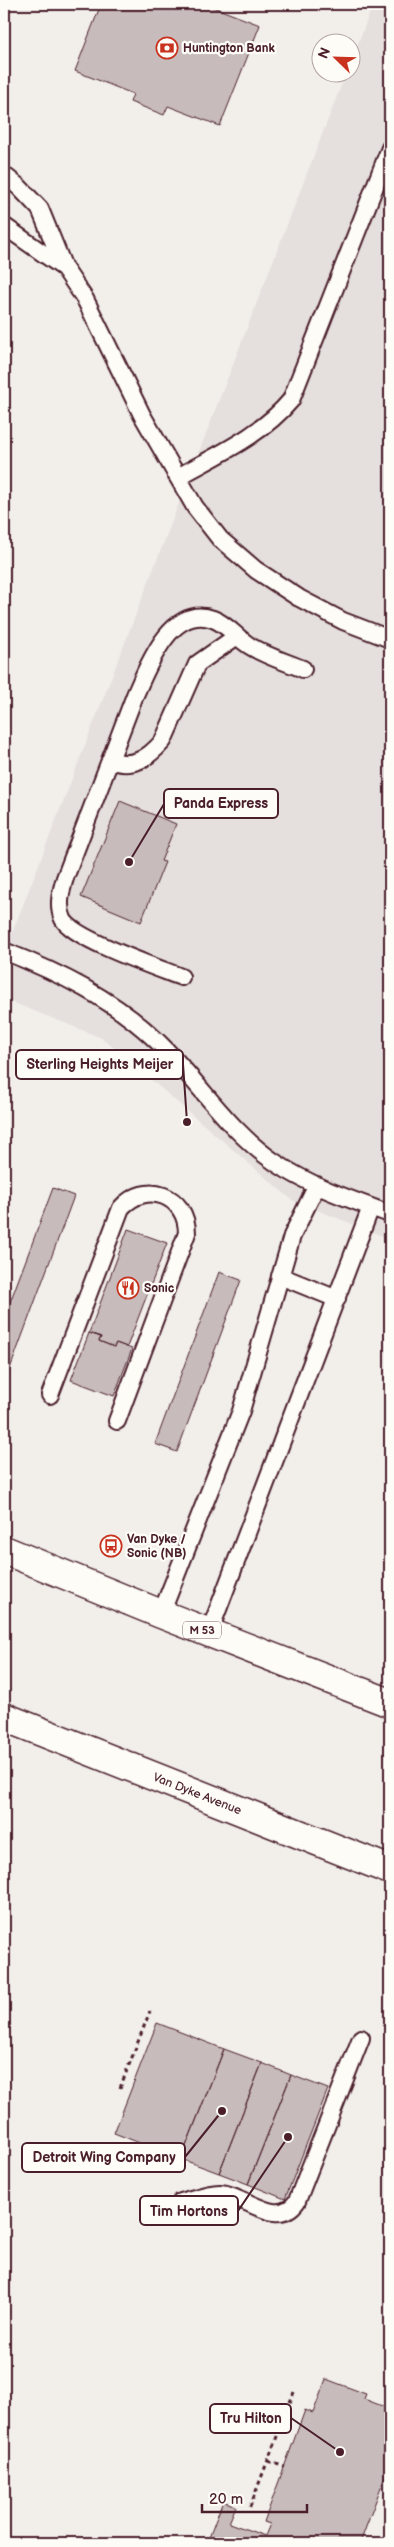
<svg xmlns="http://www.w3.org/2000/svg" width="394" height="2547" font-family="'Balsamiq Sans',sans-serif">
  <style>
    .built { fill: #e5dfdd }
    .building { fill: #c8bbbb; stroke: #4a1f2b }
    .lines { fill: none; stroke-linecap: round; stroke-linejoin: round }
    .service-casing { stroke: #4a1f2b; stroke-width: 20 }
    .primary-casing { stroke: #4a1f2b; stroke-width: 31 }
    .path { stroke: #4a1f2b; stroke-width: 3; stroke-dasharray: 4 4; stroke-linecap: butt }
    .service { stroke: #fdfcf7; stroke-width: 16 }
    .primary { stroke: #fdfcf7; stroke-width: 28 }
    .labels { text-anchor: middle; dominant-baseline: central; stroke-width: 4.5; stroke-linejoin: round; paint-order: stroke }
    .shield { fill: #fdfcf7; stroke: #806168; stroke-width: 1 }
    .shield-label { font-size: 11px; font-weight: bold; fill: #4a1f2b }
    .poi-label { font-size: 12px; font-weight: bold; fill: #4a1f2b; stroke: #fdfcf7; text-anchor: start }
    .street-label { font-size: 12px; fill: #4a1f2b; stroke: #fdfcf7 }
    .leader { fill: none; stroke: #4a1f2b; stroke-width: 2 }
    .callout-dot { fill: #4a1f2b; stroke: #fdfcf7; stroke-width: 2 }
    .callout { fill: #fdfcf7; stroke: #4a1f2b; stroke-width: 2 }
    .callout-label { font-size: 14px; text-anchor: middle; font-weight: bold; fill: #4a1f2b }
  </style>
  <rect width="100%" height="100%" fill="#f2efeb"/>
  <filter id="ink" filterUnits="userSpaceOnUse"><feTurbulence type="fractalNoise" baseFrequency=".02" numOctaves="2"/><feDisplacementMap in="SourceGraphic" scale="10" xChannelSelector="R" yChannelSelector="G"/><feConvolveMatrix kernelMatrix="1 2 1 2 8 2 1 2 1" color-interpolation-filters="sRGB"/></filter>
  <g filter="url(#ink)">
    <path class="built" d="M373 4H390V1239L292 1200 102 1038 4 999V954L346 73 352 72V59Z"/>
    <path class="building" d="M101 4H205L260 25 220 126 168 106 164 115 130 102 133 94 75 71Z
      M120 801 176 824 161 861 165 862 141 922 81 897Z
      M53 1188 74 1196 4 1385V1318Z
      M128 1229 167 1243 127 1347 116 1343 114 1347 99 1341 101 1337 89 1333Z
      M219 1272 241 1280 177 1452 155 1444Z
      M89 1333 101 1337 99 1341 114 1347 116 1343 132 1349 114 1396 71 1380Z
      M157 2023 224 2049 181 2159 114 2133Z
      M224 2049 262 2063 219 2173 181 2159Z
      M262 2063 291 2075 248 2184 219 2173Z
      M291 2075 328 2089 285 2199 248 2184Z
      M326 2379 366 2394 364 2399 390 2409V2423L384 2440 390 2442V2463L360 2543H207L223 2501 236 2506 229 2523 265 2536 270 2524 264 2522 305 2410 313 2413Z"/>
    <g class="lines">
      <g class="service-casing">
        <path id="service" d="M4 175 19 187 40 209 64 268 85 299 142 415 195 507 220 539 256 570 299 598 343 621 390 639
          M4 226 64 268
          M178 477C217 455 262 435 291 400L390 148
          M110 760C133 769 148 758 163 741L197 664 237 636
          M4 951C60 973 113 999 157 1041 198 1080 228 1131 276 1163 310 1186 352 1200 390 1214
          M181 977C158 968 73 939 63 919 57 906 61 891 65 878L135 695C148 666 171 604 213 619 227 624 237 638 250 646 266 656 286 662 303 669
          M280 1276 337 1299
          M50 1395 121 1208C146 1180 187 1195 187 1233L117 1421
          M161 1614 241 1411 292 1236 317 1185
          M209 1633 371 1207
          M181 2202C193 2199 207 2193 219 2193 245 2194 277 2230 297 2201L361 2038"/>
      </g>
      <g class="primary-casing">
        <g id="primary">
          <path d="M4 1550 161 1614 390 1703"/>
          <path id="s1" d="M4 1717 390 1870"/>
        </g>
      </g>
      <path class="path" d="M120 2088 150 2011
        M268 2461 285 2467
        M250 2507 294 2392"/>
      <use href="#service" class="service"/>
      <use href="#primary" class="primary"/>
    </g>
  </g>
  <defs>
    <g id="bank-ring" transform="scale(1.125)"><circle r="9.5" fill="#fdfcf7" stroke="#c8321e" stroke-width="1.5"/><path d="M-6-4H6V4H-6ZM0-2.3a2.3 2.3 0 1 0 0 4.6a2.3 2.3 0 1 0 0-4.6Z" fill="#c8321e"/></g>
    <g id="restaurant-ring" transform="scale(1.125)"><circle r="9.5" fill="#fdfcf7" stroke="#c8321e" stroke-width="1.5"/><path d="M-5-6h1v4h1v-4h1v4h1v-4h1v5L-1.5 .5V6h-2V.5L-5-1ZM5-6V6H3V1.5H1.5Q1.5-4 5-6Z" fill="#c8321e"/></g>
    <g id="bus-ring" transform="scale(1.125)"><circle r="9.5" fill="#fdfcf7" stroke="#c8321e" stroke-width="1.5"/><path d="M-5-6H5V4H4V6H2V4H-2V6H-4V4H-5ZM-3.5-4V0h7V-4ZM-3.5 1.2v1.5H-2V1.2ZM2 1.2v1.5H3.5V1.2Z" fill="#c8321e"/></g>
  </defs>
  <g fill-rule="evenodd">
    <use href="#bank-ring" x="167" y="48"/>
    <use href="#restaurant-ring" x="128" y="1288"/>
    <use href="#bus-ring" x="111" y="1546"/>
  </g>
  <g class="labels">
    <rect class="shield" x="183" y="1621.5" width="38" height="17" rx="4"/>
    <g class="shield-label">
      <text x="202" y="1630">M 53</text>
    </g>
    <g class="poi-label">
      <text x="183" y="48">Huntington Bank</text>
      <text x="144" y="1288">Sonic</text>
      <text x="127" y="1539">Van Dyke /<tspan x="127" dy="14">Sonic (NB)</tspan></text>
    </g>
    <g class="street-label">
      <text stroke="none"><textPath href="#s1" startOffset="208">Van Dyke Avenue</textPath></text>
    </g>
  </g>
  <path class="leader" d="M129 862L164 804M187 1122L183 1064M222 2111L185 2157M288 2137L238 2211M340 2452L291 2418"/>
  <g class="callout-dot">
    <circle cx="129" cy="862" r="5"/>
    <circle cx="187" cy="1122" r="5"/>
    <circle cx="222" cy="2111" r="5"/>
    <circle cx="288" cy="2137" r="5"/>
    <circle cx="340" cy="2452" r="5"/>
  </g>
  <g class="callout">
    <rect x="164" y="789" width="114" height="29" rx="5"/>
    <rect x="16" y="1050" width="167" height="29" rx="5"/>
    <rect x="22" y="2143" width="163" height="29" rx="5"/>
    <rect x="140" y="2196" width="98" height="29" rx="5"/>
    <rect x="210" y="2404" width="81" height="29" rx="5"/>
  </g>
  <g class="callout-label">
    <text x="221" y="808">Panda Express</text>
    <text x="100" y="1069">Sterling Heights Meijer</text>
    <text x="104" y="2162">Detroit Wing Company</text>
    <text x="189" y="2216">Tim Hortons</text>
    <text x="251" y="2423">Tru Hilton</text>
  </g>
  <rect width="394" height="2547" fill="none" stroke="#fdfcf7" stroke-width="20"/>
  <rect x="10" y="10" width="374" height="2527" fill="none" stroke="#4a1f2b" stroke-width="2" filter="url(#ink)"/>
  <g transform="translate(336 58) rotate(293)"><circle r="24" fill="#fdfcf7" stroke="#b5a4a5"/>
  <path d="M0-4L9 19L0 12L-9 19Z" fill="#c8321e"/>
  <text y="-8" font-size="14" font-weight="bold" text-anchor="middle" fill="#4a1f2b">N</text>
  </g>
  <path d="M202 2504v8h105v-8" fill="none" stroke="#4a1f2b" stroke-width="2.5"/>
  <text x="209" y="2504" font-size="15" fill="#4a1f2b" stroke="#fdfcf7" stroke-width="4" paint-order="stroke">20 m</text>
</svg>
